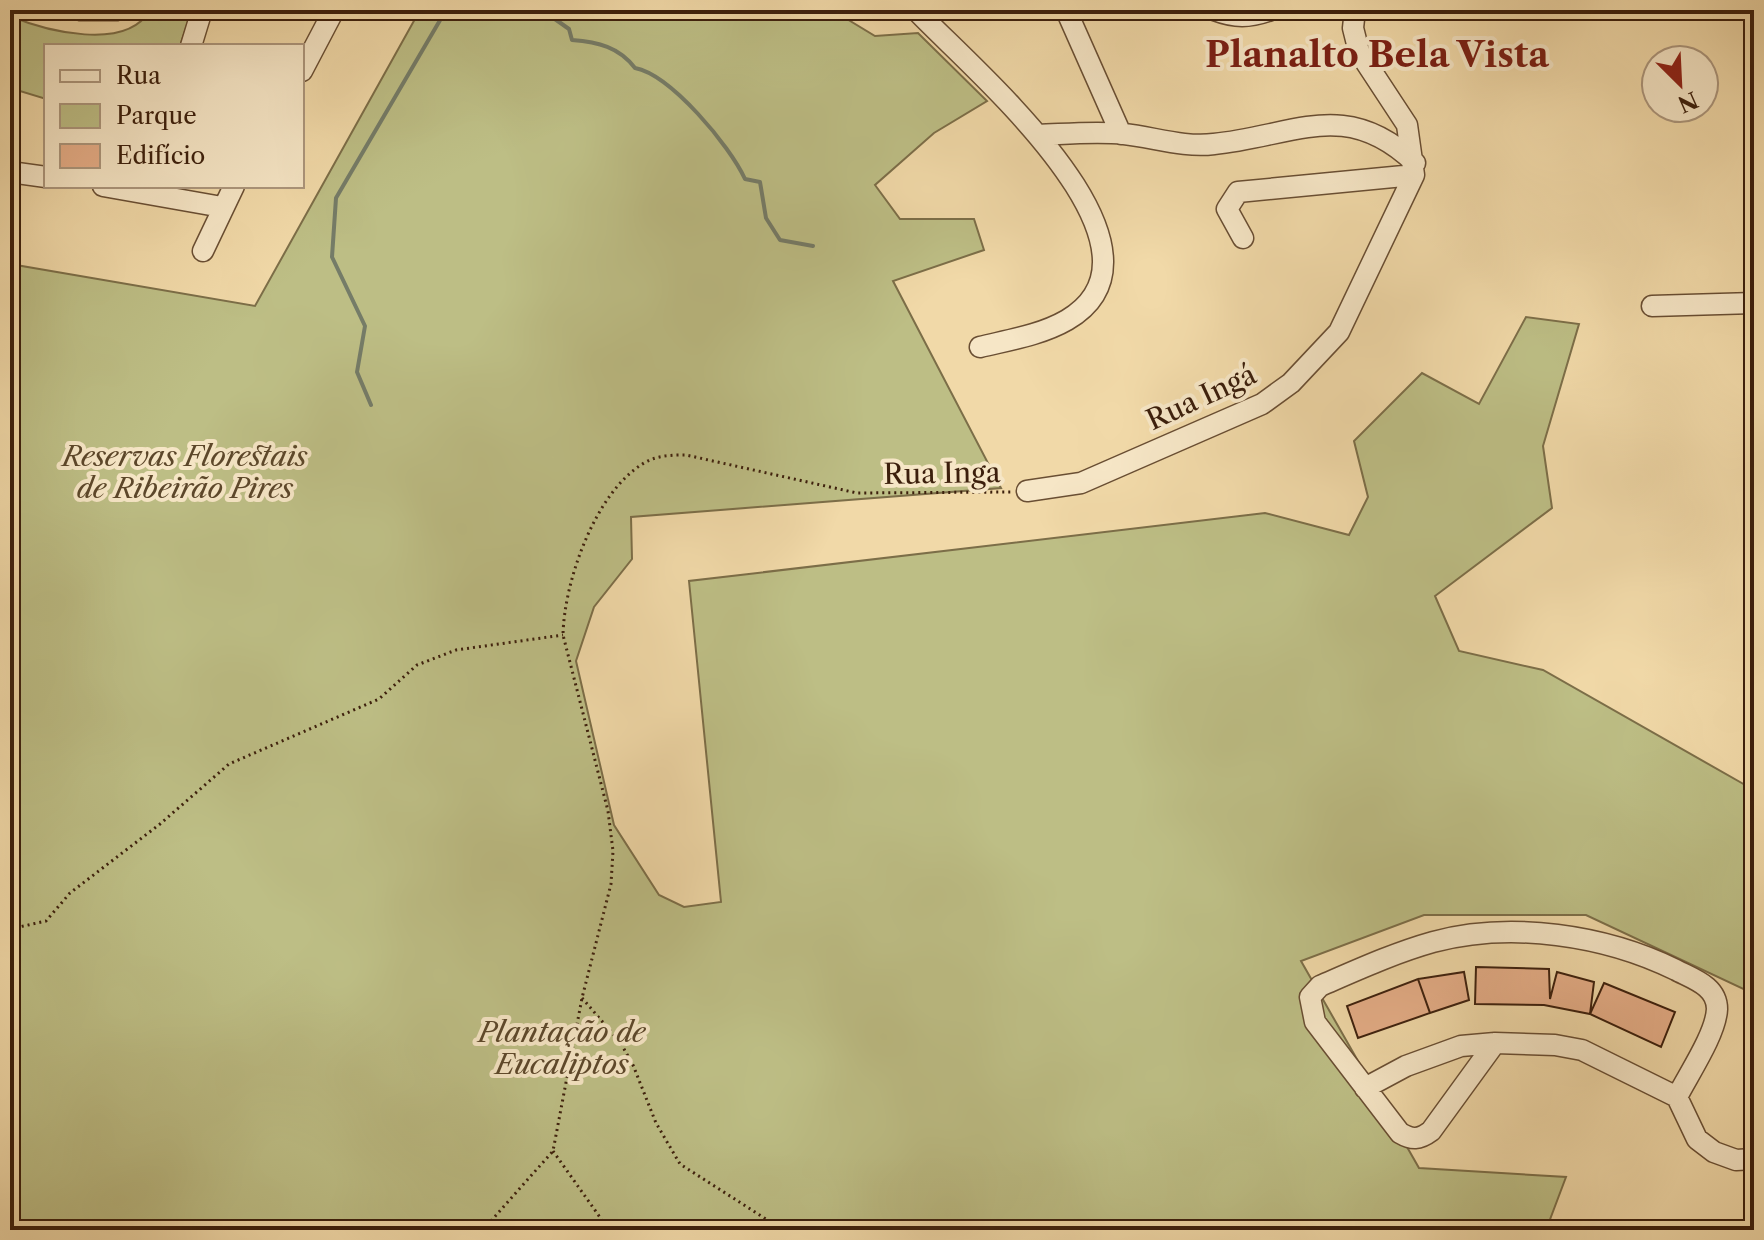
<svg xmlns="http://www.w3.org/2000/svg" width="1764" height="1240" font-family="'Libre Caslon Text',serif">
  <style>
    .green { fill: #bdbe85; stroke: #7c6e48; stroke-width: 2 }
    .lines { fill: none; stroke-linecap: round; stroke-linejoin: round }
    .stream { stroke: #757c68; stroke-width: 4 }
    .building { fill: #e6ae88; stroke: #3c1f0c; stroke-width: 2 }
    .minor-casing { stroke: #694e33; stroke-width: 23 }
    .path { stroke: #3c1f0c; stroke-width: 3; stroke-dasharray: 2 4; stroke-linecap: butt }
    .minor { stroke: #f6e6c6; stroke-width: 20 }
    .labels { text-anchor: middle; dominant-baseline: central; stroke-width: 8; stroke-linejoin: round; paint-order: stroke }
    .street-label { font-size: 28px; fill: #3c1f0c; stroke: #f6e6c6 }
    .park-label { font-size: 28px; font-style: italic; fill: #5c472a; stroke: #f6e6c6 }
    .district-label { font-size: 36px; font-weight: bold; fill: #7a1f14; stroke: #f6e6c6 }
  </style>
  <rect width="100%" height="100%" fill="#f1d9a8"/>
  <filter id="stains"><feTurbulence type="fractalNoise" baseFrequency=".0025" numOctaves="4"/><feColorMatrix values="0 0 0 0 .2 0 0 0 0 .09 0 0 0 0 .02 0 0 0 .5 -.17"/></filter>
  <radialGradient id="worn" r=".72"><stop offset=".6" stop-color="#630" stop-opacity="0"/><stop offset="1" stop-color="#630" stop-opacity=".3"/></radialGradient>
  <path class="green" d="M150 10H192L180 46H46V99L10 88V16C46 31 126 52 150 10Z
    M420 10H832L875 36 918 33 987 101 934 133 875 185 900 219H974L984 250 893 281 1001 488 631 517 632 559 594 607 576 661 614 825 659 895 684 907 721 902 689 581 1265 513 1349 535 1368 497 1354 441 1422 373 1479 404 1526 317 1579 324 1543 446 1552 508 1435 596 1459 651 1543 670 1754 790V994L1586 915H1424L1301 961 1419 1168 1566 1177 1546 1230H10V264L255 306Z"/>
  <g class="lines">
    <path class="stream" d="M542 10 569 29 572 40C598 42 619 47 635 68 671 75 730 146 745 179L760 182 766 218 780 240 813 246
      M371 405 357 372 365 326 332 257 336 198 446 10"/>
  </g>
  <path class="building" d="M1476 967 1549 969 1550 999 1557 972 1594 982 1590 1014 1544 1005 1475 1004Z
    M1464 972 1469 1000 1430 1013 1418 979Z
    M1418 979 1430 1013 1358 1038 1347 1006Z
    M1604 983 1675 1012 1661 1047 1590 1014Z"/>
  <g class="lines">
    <g class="minor-casing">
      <path id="minor" d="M81 10H116
        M916 10C966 64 1189 248 1067 320 1041 335 1009 340 980 347
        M1066 10 1121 134
        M1214 10C1235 18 1249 18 1271 10
        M191 46 202 10
        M302 71 334 10
        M1038 135C1066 134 1096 131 1124 134 1153 137 1184 148 1214 144 1294 136 1346 97 1415 163
        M10 172 46 177
        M103 186 222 207
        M1243 238 1227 209 1238 192 1414 175
        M203 251 234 186
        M1652 306 1754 303
        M1027 491 1081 483 1262 404 1291 383 1339 332 1414 175 1407 125 1359 52 1353 28 1355 10
        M1495 1043 1431 1131C1419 1140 1412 1140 1400 1133L1315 1022 1310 997 1320 986C1357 970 1394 953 1433 942 1511 921 1605 935 1676 970 1693 979 1717 986 1717 1009 1716 1034 1688 1075 1677 1097
        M1365 1088 1406 1066 1461 1046 1495 1043 1555 1045 1582 1050 1677 1097 1697 1139 1714 1152 1736 1160 1754 1159"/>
    </g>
    <path class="path" d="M10 929 46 921 70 893 160 824 229 764 379 699 417 665 456 650 563 635
      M582 998 620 1042 633 1065 656 1123 680 1164 783 1230
      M553 1151 609 1230
      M483 1230 553 1151 582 998 611 884 613 851 608 811 563 635C564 582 595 492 644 463 657 455 673 455 686 455L857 493 1011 492"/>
    <use href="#minor" class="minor"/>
  </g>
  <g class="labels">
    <g class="street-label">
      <text transform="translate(1201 397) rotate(-25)">Rua Ingá</text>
      <text transform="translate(942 473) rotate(-1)">Rua Inga</text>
    </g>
    <g class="park-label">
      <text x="185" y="456">Reservas Florestais<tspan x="185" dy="32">de Ribeirão Pires</tspan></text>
      <text x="562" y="1032">Plantação de<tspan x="562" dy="32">Eucaliptos</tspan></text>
    </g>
    <g class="district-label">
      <text x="1377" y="54">Planalto Bela Vista</text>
    </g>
  </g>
  <rect width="1764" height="1240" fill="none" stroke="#f1d9a8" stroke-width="40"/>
  <rect x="12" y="12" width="1740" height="1216" fill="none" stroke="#3c1f0c" stroke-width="4"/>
  <rect x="20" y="20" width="1724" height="1200" fill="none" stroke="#3c1f0c" stroke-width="2"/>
  <rect x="44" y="44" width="260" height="144" fill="#f6e6c6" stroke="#ac967c" stroke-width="2"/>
  <rect x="60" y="70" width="40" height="12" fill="#f6e6c6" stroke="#ac967c" stroke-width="2"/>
  <text x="116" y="84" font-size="24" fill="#3c1f0c">Rua</text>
  <rect x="60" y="104" width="40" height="24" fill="#bdbe85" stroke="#ac967c" stroke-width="2"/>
  <text x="116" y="124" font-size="24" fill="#3c1f0c">Parque</text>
  <rect x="60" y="144" width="40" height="24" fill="#e6ae88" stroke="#ac967c" stroke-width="2"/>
  <text x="116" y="164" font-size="24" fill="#3c1f0c">Edifício</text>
  <g transform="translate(1680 84) rotate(156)"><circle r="38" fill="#f6e6c6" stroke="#ac967c" stroke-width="2"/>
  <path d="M0-6L14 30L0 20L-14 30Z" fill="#8f2418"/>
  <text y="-12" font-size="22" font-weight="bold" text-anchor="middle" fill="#3c1f0c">N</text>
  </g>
  <rect width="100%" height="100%" filter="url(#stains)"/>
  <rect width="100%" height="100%" fill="url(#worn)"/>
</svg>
